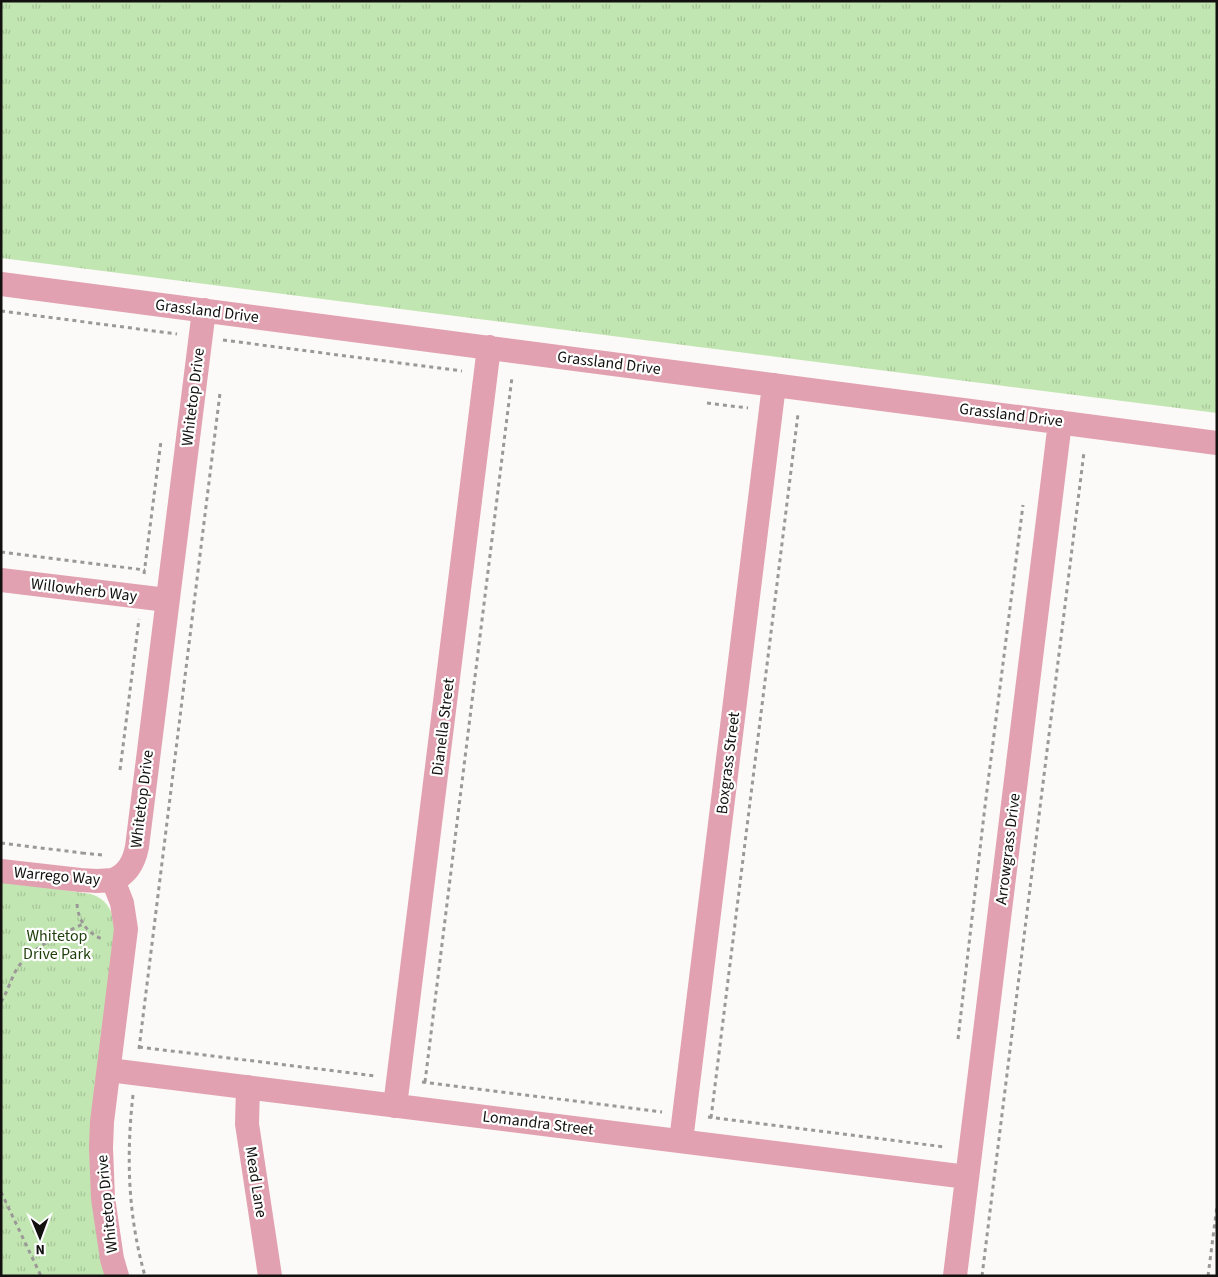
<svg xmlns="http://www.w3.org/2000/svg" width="1218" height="1277" font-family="'Source Sans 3',sans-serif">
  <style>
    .grass { fill: url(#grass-tufts) }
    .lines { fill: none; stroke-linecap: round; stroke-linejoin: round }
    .path { stroke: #9a9997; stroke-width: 3; stroke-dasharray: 4 4; stroke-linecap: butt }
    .minor { stroke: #e2a1b0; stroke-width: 24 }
    .labels { text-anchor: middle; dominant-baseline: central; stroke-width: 4.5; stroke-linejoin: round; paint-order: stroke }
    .street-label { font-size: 16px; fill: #121110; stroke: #fff }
    .park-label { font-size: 16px; fill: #1d3d08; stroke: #fff }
  </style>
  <defs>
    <pattern id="grass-tufts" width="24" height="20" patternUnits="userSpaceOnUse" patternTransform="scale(1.25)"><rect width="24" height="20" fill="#c2e6b2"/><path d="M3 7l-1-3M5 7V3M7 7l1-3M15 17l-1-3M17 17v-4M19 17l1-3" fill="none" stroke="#a6c498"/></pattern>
  </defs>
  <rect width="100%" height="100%" fill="#fcfaf8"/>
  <path class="grass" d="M1 1H1217V413L1 258Z
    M1 881 91 894C106 899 112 909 115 925L106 1276H1Z"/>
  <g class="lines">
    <path class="path" d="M1 311 177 334
      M223 340 462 371
      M707 403 748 408
      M1 552 145 570
      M144 574 161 441
      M120 770 139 619
      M1 843 82 853
      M82 853 103 855
      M77 904C78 920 87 933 102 939
      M1 1002C8 991 11 978 18 967 34 946 60 935 83 924
      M958 1039 985 806 1023 505
      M139 1047 376 1076
      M139 1049 220 393
      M422 1082 662 1112
      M425 1082 512 377
      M133 1095C126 1157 128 1216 145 1276
      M708 1117 945 1147
      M711 1118 798 414
      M1 1192 41 1276
      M982 1276 1084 452
      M1208 1276 1217 1206"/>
    <path class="minor" d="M1 284 1217 443
      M1 580 167 600
      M1 871 80 880 97 881 113 880
      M109 1070 967 1177
      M248 1087 247 1124 270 1276
      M395 1106 489 347
      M681 1141 774 385
      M117 1276 112 1259 103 1198 101 1148 102 1122 126 929 122 903 113 880C128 874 134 862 137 847L204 310
      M955 1276 1060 422"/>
  </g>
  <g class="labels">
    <g class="street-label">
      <text transform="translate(207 311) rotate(7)">Grassland Drive</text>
      <text transform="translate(609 363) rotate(7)">Grassland Drive</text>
      <text transform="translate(193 397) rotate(-83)">Whitetop Drive</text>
      <text transform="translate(1011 415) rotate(7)">Grassland Drive</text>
      <text transform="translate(84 590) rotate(7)">Willowherb Way</text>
      <text transform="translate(443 727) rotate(-83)">Dianella Street</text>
      <text transform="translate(728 763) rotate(-83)">Boxgrass Street</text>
      <text transform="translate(142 799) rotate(-83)">Whitetop Drive</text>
      <text transform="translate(1008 849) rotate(-83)">Arrowgrass Drive</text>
      <text transform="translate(57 876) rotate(5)">Warrego Way</text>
      <text transform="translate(538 1123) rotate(7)">Lomandra Street</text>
      <text transform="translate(256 1182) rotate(81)">Mead Lane</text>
      <text transform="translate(107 1204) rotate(-96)">Whitetop Drive</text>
    </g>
    <g class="park-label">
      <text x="57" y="936">Whitetop<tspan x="57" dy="18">Drive Park</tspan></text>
    </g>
  </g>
  <rect width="1218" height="1277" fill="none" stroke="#121110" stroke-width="5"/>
  <g transform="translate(40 1237) rotate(179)" stroke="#ffffff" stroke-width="4" paint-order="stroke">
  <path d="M0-4L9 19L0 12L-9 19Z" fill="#121110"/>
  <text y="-8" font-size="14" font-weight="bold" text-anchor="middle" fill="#121110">N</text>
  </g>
</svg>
